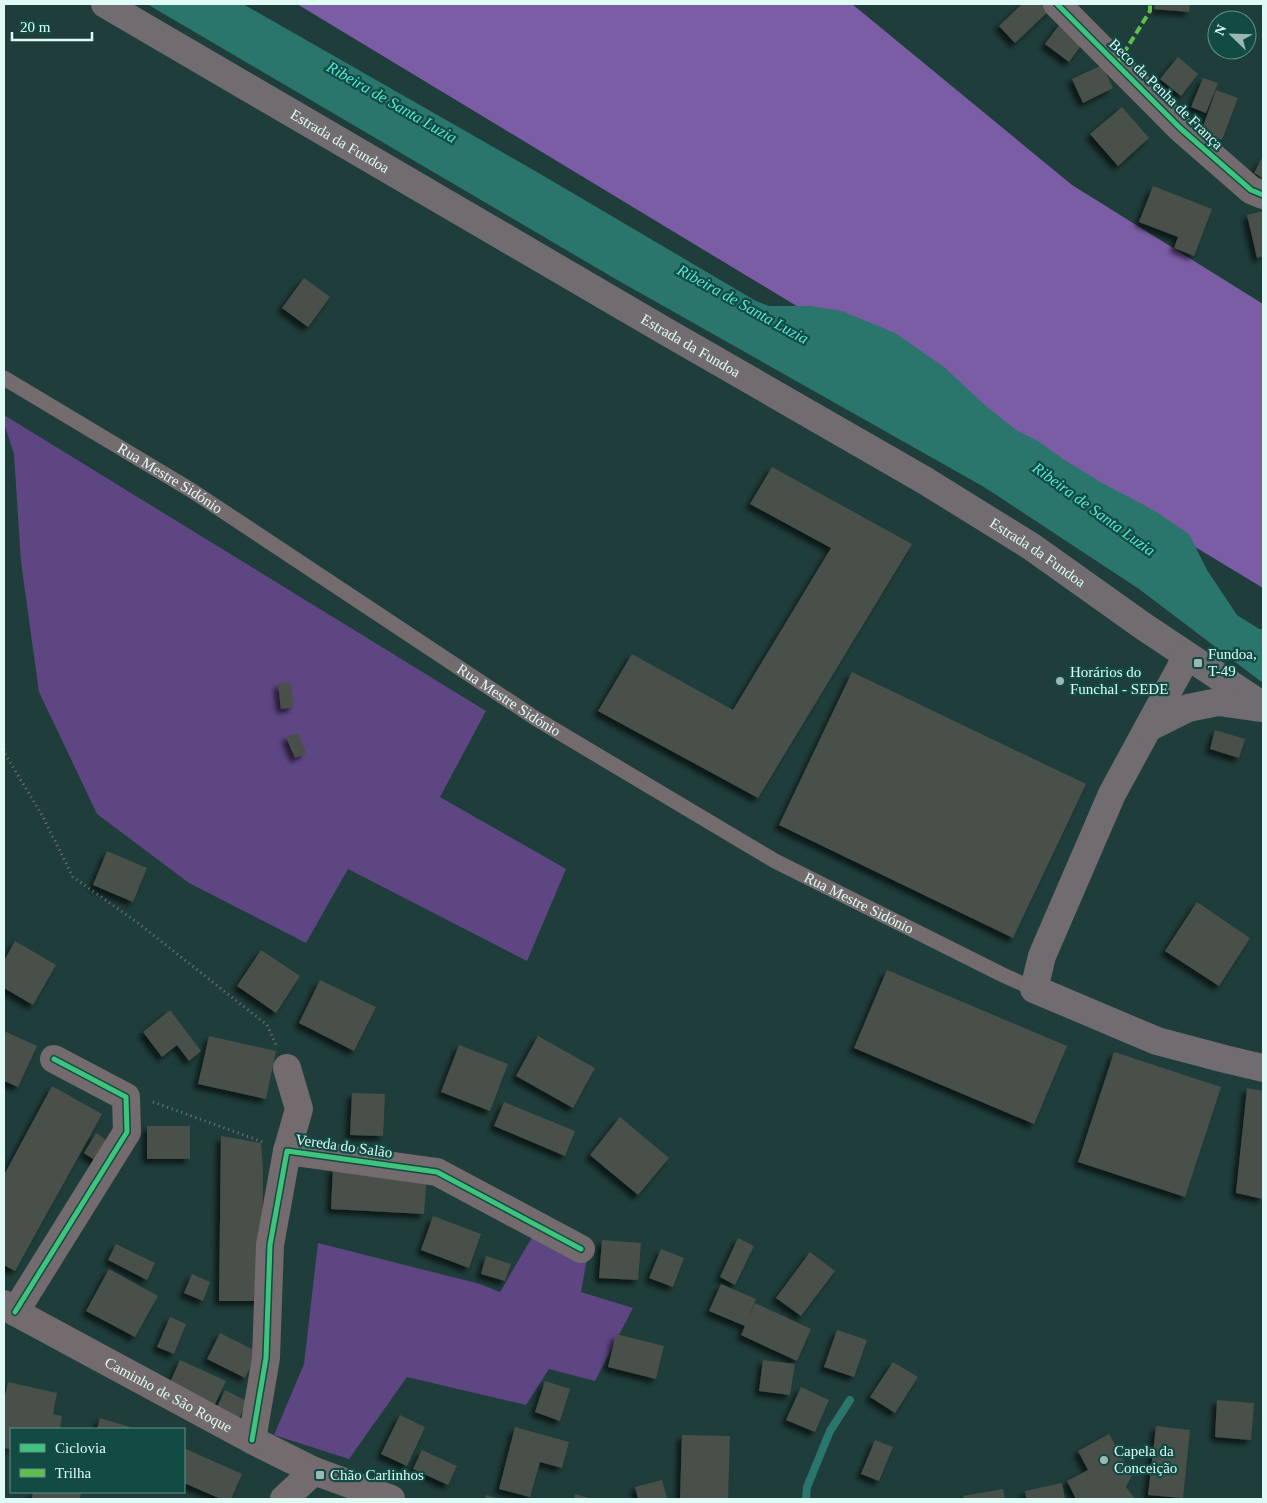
<svg xmlns="http://www.w3.org/2000/svg" width="1267" height="1503" font-family="'Times New Roman',serif">
  <style>
    .green { fill: #5e4683 }
    .forest { fill: #7b5da5 }
    .water { fill: #2a756c }
    .lines { fill: none; stroke-linecap: round; stroke-linejoin: round }
    .stream { stroke: #2a756c; stroke-width: 8 }
    .building { fill: #485049; filter: url(#shadow) }
    .path { stroke: #777476; stroke-width: 3; stroke-dasharray: 1 4; stroke-linecap: butt }
    .service { stroke: #736b6e; stroke-width: 15 }
    .minor { stroke: #736b6e; stroke-width: 28 }
    .secondary { stroke: #716c6f; stroke-width: 28 }
    .quiet { stroke: #5fbe4e; stroke-width: 4; stroke-dasharray: 8 4; stroke-linecap: butt }
    .cycleway-casing { stroke: #124a44; stroke-width: 8 }
    .cycleway { stroke: #40c37c; stroke-width: 5 }
    .poi-dot { fill: #9cb8b4; stroke: #124a44; stroke-width: 2 }
    .labels { text-anchor: middle; dominant-baseline: central; stroke-width: 4.5; stroke-linejoin: round; paint-order: stroke }
    .street-label { font-size: 15px; fill: #e0fbf6; stroke: #124a44 }
    .poi-label { font-size: 15px; fill: #e0fbf6; stroke: #124a44; text-anchor: start }
    .water-label { font-size: 16px; font-style: italic; fill: #54ead8; stroke: #124a44 }
  </style>
  <defs>
    <filter id="shadow"><feDropShadow dx="-4.5" dy="4.5" stdDeviation="2.5" flood-color="#0009"/></filter>
  </defs>
  <rect width="100%" height="100%" fill="#1f3d3a"/>
  <path class="green" d="M4 415 486 711 440 797 566 869 527 961 348 869 306 943 189 883 97 814 39 692 21 562 14 454 4 423Z
    M541 1222 589 1247 581 1292 633 1308 595 1381 549 1369 526 1405 407 1377 349 1459 274 1435 304 1364 318 1243 480 1284 500 1292Z"/>
  <path class="forest" d="M297 4H852L1072 185 1263 304V588Z"/>
  <path class="water" d="M147 4H243L537 172 756 301 769 306H810L842 311 895 333 944 367 987 407 1016 430 1038 441 1063 459 1102 483 1155 511 1189 534 1207 570 1237 615 1259 629H1263V683L1139 589 984 487 619 281Z"/>
  <g class="lines">
    <path class="stream" d="M806 1499 807 1487 830 1431 850 1400"/>
  </g>
  <path class="building" d="M1022 4H1048L1052 8 1015 43 999 26Z
    M1155 4H1190L1189 12 1154 9Z
    M1223 14 1240 18V20H1221Z
    M1062 21 1086 39 1069 62 1045 44Z
    M1178 57 1198 74 1181 96 1160 79Z
    M1102 65 1113 88 1083 103 1072 79Z
    M1203 78 1218 83 1206 113 1191 107Z
    M1216 90 1238 98 1222 140 1201 132Z
    M1122 107 1149 138 1118 166 1090 134Z
    M1263 156V178L1254 173Z
    M1153 186 1212 209 1194 256 1174 248 1178 237 1139 222Z
    M1263 211V256L1257 258 1247 215Z
    M304 278 330 297 308 327 282 308Z
    M772 467 912 544 758 798 598 711 632 654 733 710 831 548 750 504Z
    M852 672 1086 784 1013 938 779 825Z
    M290 682 294 707 281 709 278 684Z
    M1215 730 1245 739 1239 758 1210 749Z
    M298 733 306 753 295 758 286 737Z
    M107 851 147 868 133 902 93 885Z
    M1197 902 1250 938 1219 986 1165 951Z
    M15 941 56 965 33 1005 4 988V961Z
    M261 950 300 976 276 1013 237 986Z
    M887 970 1067 1046 1034 1124 854 1048Z
    M320 980 376 1007 354 1051 299 1023Z
    M170 1010 201 1051 189 1061 177 1045 162 1057 143 1032Z
    M4 1031 37 1046 18 1087 4 1081Z
    M209 1036 276 1051 266 1099 198 1084Z
    M538 1036 595 1068 573 1108 516 1076Z
    M459 1045 508 1064 490 1111 441 1092Z
    M1114 1052 1221 1087 1185 1197 1078 1162Z
    M52 1086 102 1114 15 1271 4 1265V1175Z
    M1247 1088 1263 1091V1199L1236 1193Z
    M352 1093 385 1094 383 1136 350 1135Z
    M504 1102 575 1131 565 1156 494 1126Z
    M620 1117 669 1158 638 1195 590 1155Z
    M147 1126H190V1159H147Z
    M96 1133 114 1145 102 1165 84 1153Z
    M221 1136 261 1143 263 1169 262 1301H219Z
    M333 1167 427 1172 424 1214 331 1209Z
    M433 1216 481 1234 469 1268 421 1250Z
    M738 1238 754 1246 735 1285 720 1277Z
    M602 1240 641 1243 638 1280 599 1278Z
    M116 1244 155 1263 147 1280 108 1260Z
    M661 1249 684 1258 673 1287 649 1278Z
    M810 1252 835 1271 801 1316 776 1298Z
    M486 1256 511 1264 505 1281 481 1274Z
    M109 1269 158 1296 135 1337 86 1311Z
    M192 1274 210 1282 203 1301 184 1293Z
    M721 1284 756 1299 748 1318 755 1303 811 1329 797 1361 741 1335 745 1326 709 1311Z
    M170 1317 186 1324 174 1354 157 1347Z
    M837 1330 867 1340 854 1377 824 1367Z
    M220 1333 258 1352 245 1378 207 1359Z
    M616 1334 664 1346 656 1379 608 1367Z
    M180 1360 226 1381 212 1410 167 1389Z
    M763 1360 795 1364 790 1395 759 1391Z
    M893 1362 918 1377 895 1413 870 1397Z
    M545 1381 570 1389 560 1421 535 1412Z
    M8 1382 57 1393 53 1414 62 1416 60 1429H11V1449L4 1448V1400Z
    M801 1387 829 1400 815 1432 786 1420Z
    M225 1390 247 1401 239 1419 216 1409Z
    M1217 1400 1254 1403 1251 1440 1215 1437Z
    M400 1415 425 1427 407 1466 381 1454Z
    M100 1418 130 1427V1429H97Z
    M1156 1426 1190 1430 1183 1498 1148 1495Z
    M515 1427 569 1442 562 1468 540 1462 530 1497 499 1489Z
    M1109 1434 1132 1475 1126 1487 1135 1499H1076L1067 1481 1088 1470 1078 1451Z
    M682 1435 730 1436 728 1499H680Z
    M875 1440 893 1447 879 1481 861 1474Z
    M186 1449 242 1474 231 1499H221L184 1483V1454Z
    M422 1450 457 1466 448 1485 413 1469Z
    M662 1480 667 1499H638L635 1487Z
    M1062 1483 1065 1499H1026L1025 1491Z
    M1003 1489 1005 1499H964L963 1496Z
    M33 1492H81L80 1499H32Z
    M575 1494 592 1499H574Z
    M486 1495 499 1499H485Z"/>
  <g class="lines">
    <path class="path" d="M4 749 5 754 42 815 73 877 138 923 267 1025 276 1045
      M153 1102 263 1142"/>
    <path class="service" id="s1" d="M4 378 191 490 535 718 775 861 1003 975 1034 989"/>
    <g class="minor">
      <path d="M1057 4 1180 128 1251 190 1263 195"/>
      <path d="M287 1151 299 1109 287 1068"/>
      <path id="s2" d="M4 1304 15 1312 252 1440 314 1471 391 1499"/>
      <path d="M15 1312 127 1132 126 1097 54 1059"/>
      <path d="M252 1440 266 1358 270 1245 287 1151 437 1172 581 1249"/>
      <path d="M284 1499 314 1471"/>
    </g>
    <g class="secondary">
      <path id="s3" d="M105 4 665 331 924 480 1032 547 1143 626 1263 706"/>
      <path d="M1187 656 1112 794 1042 956 1034 989 1157 1041 1225 1059 1263 1068"/>
      <path d="M1148 728 1188 708 1218 702 1261 708"/>
    </g>
    <path class="quiet" d="M1117 64 1150 11V4"/>
    <g class="cycleway-casing">
      <path id="cycleway" d="M1057 4 1180 128 1251 190 1263 195
        M15 1312 127 1132 126 1097 54 1059
        M252 1440 266 1358 270 1245 287 1151 437 1172 581 1249"/>
    </g>
    <use href="#cycleway" class="cycleway"/>
  </g>
  <g class="poi-dot">
    <rect x="1193" y="658" width="10" height="10" rx="2.5"/>
    <circle cx="1060" cy="681" r="5"/>
    <circle cx="1104" cy="1460" r="5"/>
    <rect x="315" y="1470" width="10" height="10" rx="2.5"/>
  </g>
  <g class="labels">
    <g class="street-label">
      <text transform="translate(1166 94) rotate(44)">Beco da Penha de França</text>
      <text stroke="none"><textPath href="#s3" startOffset="272">Estrada da Fundoa</textPath></text>
      <text stroke="none"><textPath href="#s3" startOffset="678">Estrada da Fundoa</textPath></text>
      <text stroke="none"><textPath href="#s1" startOffset="194">Rua Mestre Sidónio</textPath></text>
      <text stroke="none"><textPath href="#s3" startOffset="1082">Estrada da Fundoa</textPath></text>
      <text stroke="none"><textPath href="#s1" startOffset="599">Rua Mestre Sidónio</textPath></text>
      <text stroke="none"><textPath href="#s1" startOffset="1004">Rua Mestre Sidónio</textPath></text>
      <text transform="translate(344 1146) rotate(8)">Vereda do Salão</text>
      <text stroke="none"><textPath href="#s2" startOffset="188">Caminho de São Roque</textPath></text>
    </g>
    <g class="poi-label">
      <text x="1208" y="654">Fundoa,<tspan x="1208" dy="17">T-49</tspan></text>
      <text x="1070" y="672">Horários do<tspan x="1070" dy="17">Funchal - SEDE</tspan></text>
      <text x="1114" y="1451">Capela da<tspan x="1114" dy="17">Conceição</tspan></text>
      <text x="330" y="1475">Chão Carlinhos</text>
    </g>
    <g class="water-label">
      <text transform="translate(392 102) rotate(30)">Ribeira de Santa Luzia</text>
      <text transform="translate(743 304) rotate(29)">Ribeira de Santa Luzia</text>
      <text transform="translate(1094 509) rotate(36)">Ribeira de Santa Luzia</text>
    </g>
  </g>
  <rect width="1267" height="1503" fill="none" stroke="#e0fbf6" stroke-width="10"/>
  <rect x="10" y="1428" width="175" height="65" fill="#124a44" stroke="#64918b"/>
  <rect x="20" y="1444" width="25" height="8" fill="#40c37c" stroke="#64918b"/>
  <text x="55" y="1453" font-size="15" fill="#e0fbf6">Ciclovia</text>
  <rect x="20" y="1469" width="25" height="8" fill="#5fbe4e" stroke="#64918b"/>
  <text x="55" y="1478" font-size="15" fill="#e0fbf6">Trilha</text>
  <g transform="translate(1232 35) rotate(293)"><circle r="24" fill="#124a44" stroke="#64918b"/>
  <path d="M0-4L9 19L0 12L-9 19Z" fill="#9cb8b4"/>
  <text y="-8" font-size="14" font-weight="bold" text-anchor="middle" fill="#e0fbf6">N</text>
  </g>
  <path d="M12 32v8h80v-8" fill="none" stroke="#e0fbf6" stroke-width="2.5"/>
  <text x="20" y="32" font-size="15" fill="#e0fbf6" stroke="#124a44" stroke-width="4" paint-order="stroke">20 m</text>
</svg>
